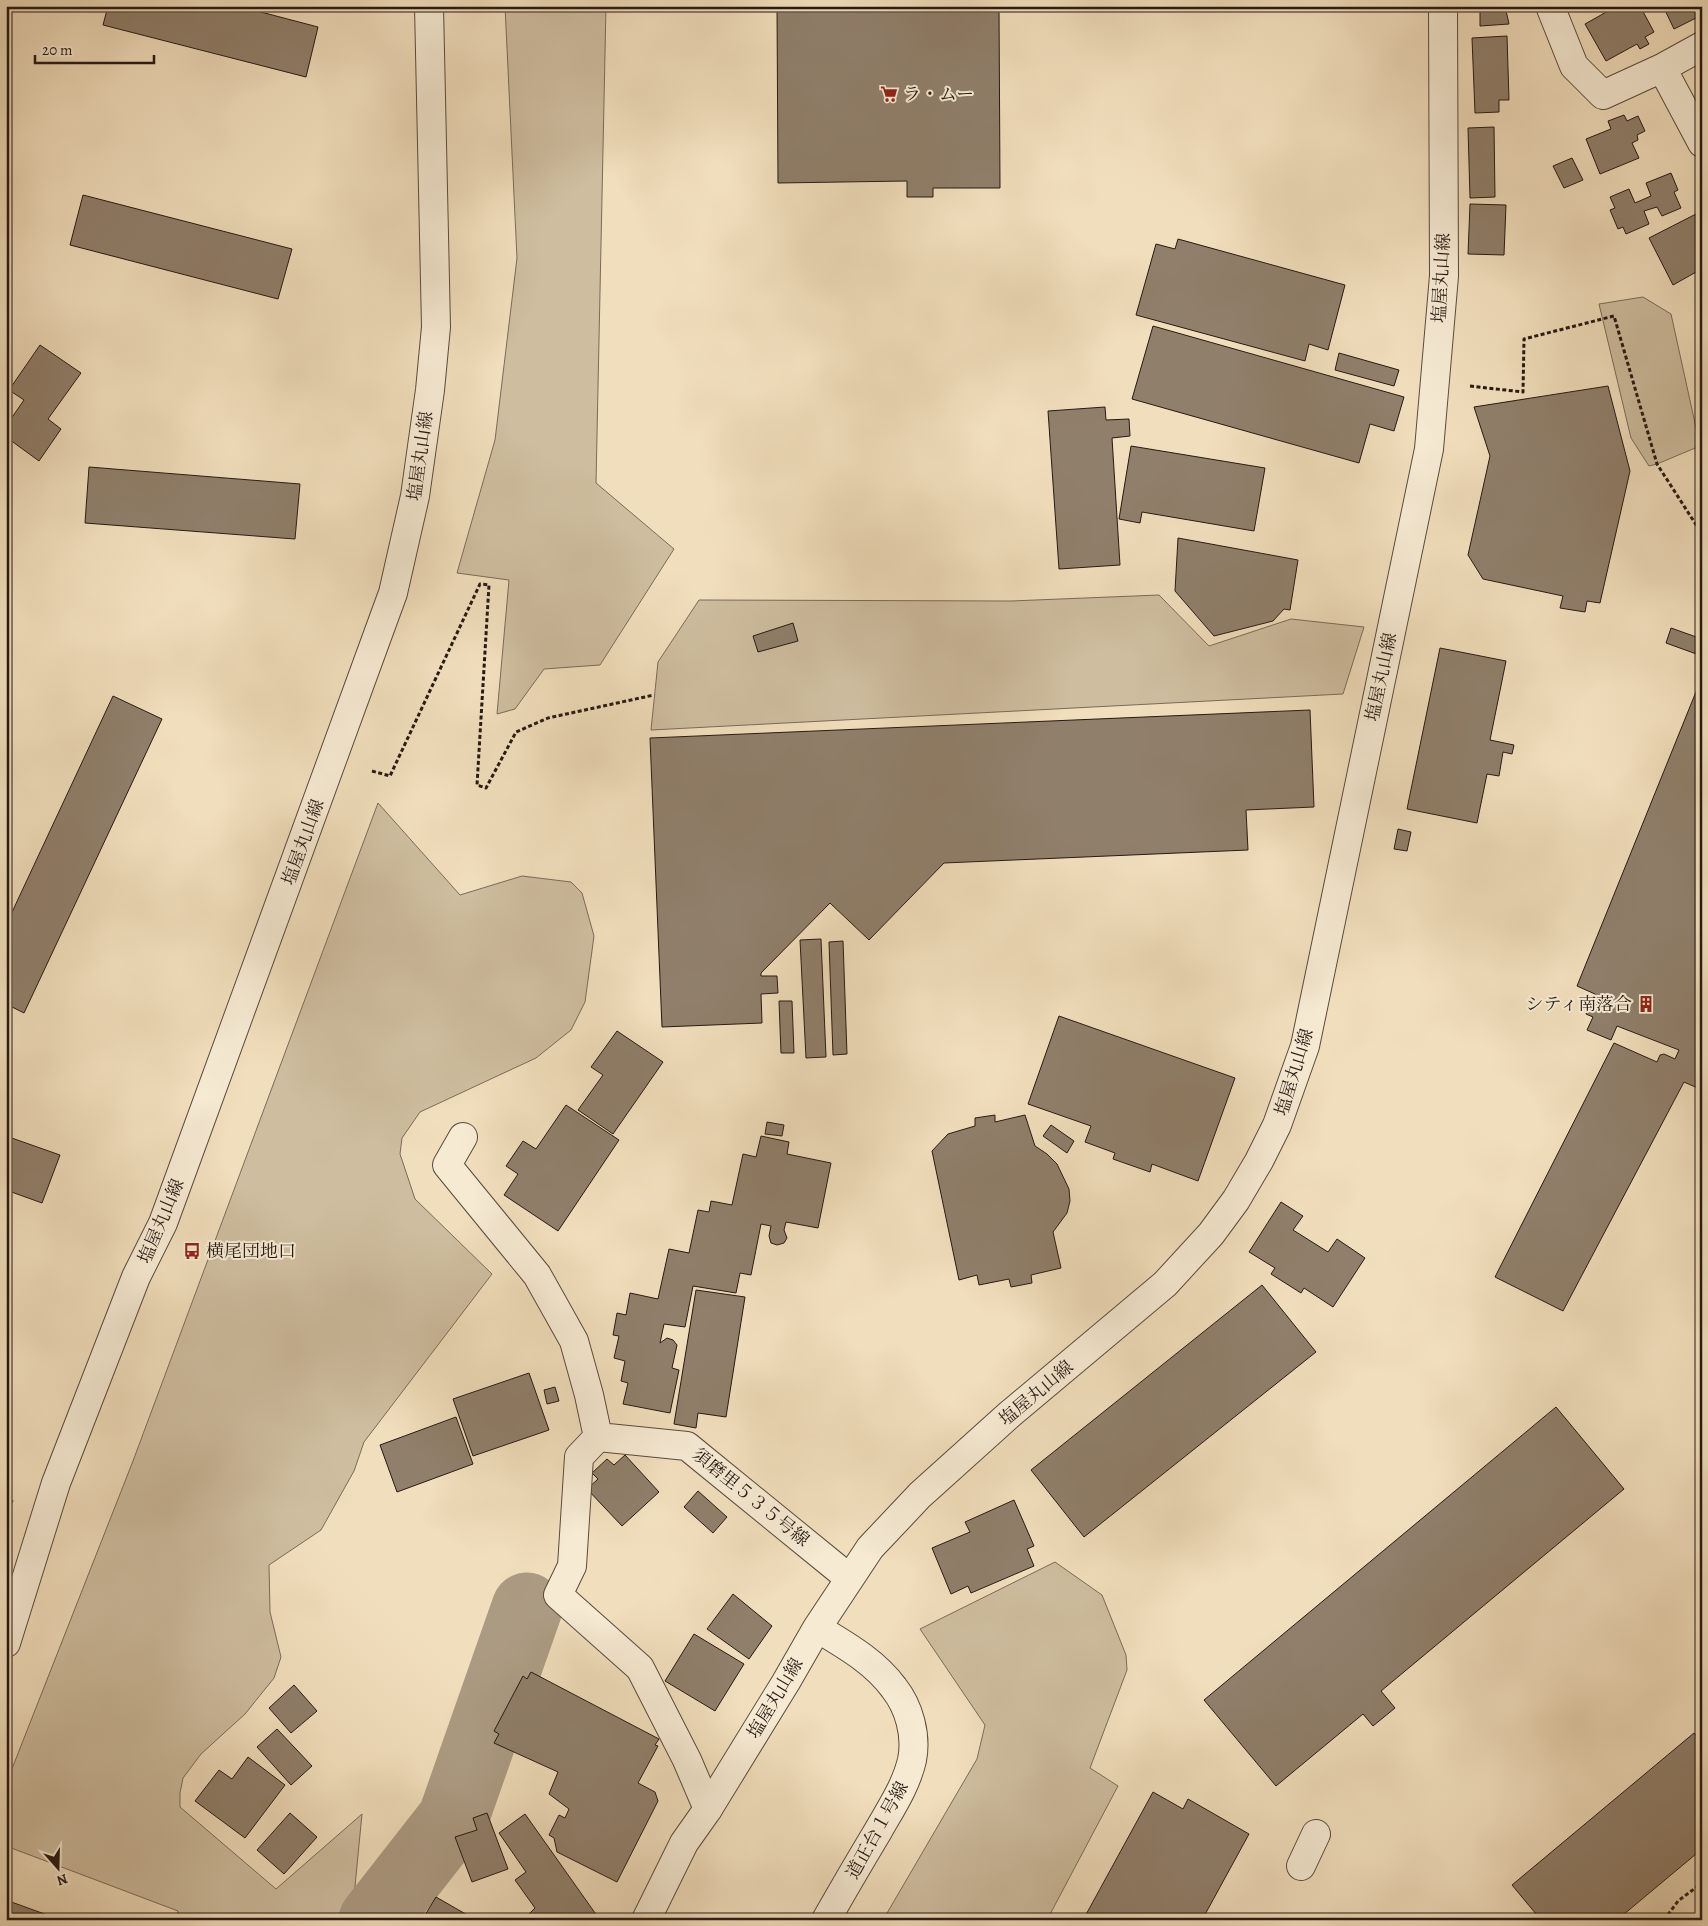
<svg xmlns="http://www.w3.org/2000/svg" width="1708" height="1926" font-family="Alegreya,'Noto Serif JP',serif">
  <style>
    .green { fill: #cebd9f; stroke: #7a6b5a }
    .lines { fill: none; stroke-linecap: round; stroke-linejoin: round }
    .river { stroke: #ac9b83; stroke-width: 71 }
    .building { fill: #907f6b; stroke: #261914 }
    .pedestrian-casing { stroke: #594a3e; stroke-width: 30 }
    .minor-casing { stroke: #594a3e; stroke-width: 30 }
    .tertiary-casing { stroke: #594a3e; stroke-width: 30 }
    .path { stroke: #261914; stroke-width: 3; stroke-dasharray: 4 2.5; stroke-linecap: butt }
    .pedestrian { stroke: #f6ead3; stroke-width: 28 }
    .minor { stroke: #f6ead3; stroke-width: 28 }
    .tertiary { stroke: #f6ead3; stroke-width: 28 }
    .labels { text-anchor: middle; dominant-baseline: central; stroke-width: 4; stroke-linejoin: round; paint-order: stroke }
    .poi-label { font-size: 18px; fill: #261914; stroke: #f6ead3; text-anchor: start }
    .street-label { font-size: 18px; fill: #261914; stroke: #f6ead3 }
  </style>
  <rect width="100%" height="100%" fill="#f1debc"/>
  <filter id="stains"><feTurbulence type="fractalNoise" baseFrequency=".004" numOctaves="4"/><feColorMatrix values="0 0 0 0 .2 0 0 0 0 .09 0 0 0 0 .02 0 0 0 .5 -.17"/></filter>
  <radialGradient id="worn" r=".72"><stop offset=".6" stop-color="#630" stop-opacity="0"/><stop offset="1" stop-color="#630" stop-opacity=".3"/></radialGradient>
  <path class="green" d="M505 6H606L596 483 674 549 600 665 544 669 515 709 497 714 509 580 457 573 495 440 517 258Z
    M1643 297 1671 314 1700 446 1657 464 1649 466 1631 438 1599 304Z
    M1159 595 1209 646 1291 619 1364 627 1343 694 651 730 658 662 699 600 1011 601Z
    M378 803 460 895 522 876 571 882 582 893 594 936 585 1002 571 1030 536 1058 420 1112 402 1138 400 1154 415 1199 492 1274 364 1442 354 1471 321 1530 269 1565 270 1612 281 1657 274 1678 245 1714 201 1754 183 1778 180 1793V1807L276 1889 362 1814 352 1917 324 1916 317 1920H177L178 1911 6 1846V1784L133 1461Z
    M1055 1562 1102 1595 1126 1655 1127 1670 1090 1768 1118 1786 1047 1920H883L977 1759 985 1725 920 1629Z"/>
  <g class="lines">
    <path class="river" d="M374 1920 453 1819 527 1608"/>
  </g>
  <path class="building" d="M108 6H238L318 27 306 77 103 25Z
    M777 6H999L1000 188H933V197H907V181L778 183Z
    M1480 6H1505L1509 24 1480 26Z
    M1617 6H1640L1654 32 1645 37 1649 44 1640 49 1637 44 1606 61 1585 24Z
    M1663 6H1695L1700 16 1674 29Z
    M1507 36 1509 100H1499V112L1475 113 1472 38Z
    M1624 115 1627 121 1638 116 1645 131 1637 135 1638 140 1632 143 1639 158 1600 174 1586 139 1611 129 1608 121Z
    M1494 127 1495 197 1470 198 1468 128Z
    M1572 158 1583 180 1564 188 1553 166Z
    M1671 173 1678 190 1674 192 1681 208 1662 216 1657 207 1644 211 1649 224 1626 234 1623 227 1618 229 1610 210 1615 208 1610 197 1629 189 1635 203 1651 196 1646 183Z
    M83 195 292 249 278 299 70 245Z
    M1470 204 1506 205 1504 255 1468 254Z
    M1696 214 1702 226V274L1700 275 1698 271 1673 285 1649 238Z
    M1178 239 1345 285 1328 350 1309 344 1305 361 1136 315 1156 244 1175 249Z
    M1153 326 1404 397 1394 431 1370 424 1359 463 1132 399Z
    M40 345 81 373 48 419 61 429 39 461 6 437V426L24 400 9 390Z
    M1339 353 1399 370 1394 386 1335 370Z
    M1608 386 1630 471 1600 603 1587 601 1585 612 1560 608 1563 596 1483 579 1468 555 1490 456 1474 407Z
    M1105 407 1106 420 1129 419 1130 436 1112 438 1120 565 1059 569 1048 411Z
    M1131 446 1265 468 1254 531 1142 512 1140 523 1119 519Z
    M89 467 300 484 295 539 85 523Z
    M1178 538 1298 560 1290 610 1284 609 1273 621 1214 636 1175 591Z
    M793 623 798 641 758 652 753 636Z
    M1671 628 1702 639V656L1666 643Z
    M1440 648 1506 661 1490 740 1514 745 1512 754 1503 752 1499 776 1487 774 1477 823 1407 809Z
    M1702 677V1090L1684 1082 1563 1311 1495 1277 1614 1043 1657 1062 1660 1055 1664 1054 1675 1059 1679 1050 1617 1026 1611 1040 1587 1030 1593 1017 1586 1014 1595 994 1577 986Z
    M113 696 162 719 24 1013 6 1004V925Z
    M1310 710 1314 807 1246 810 1248 850 944 863 869 940 830 903 761 973V976H777L778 993 761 994 762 1023 662 1027 650 738Z
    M1398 829 1411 832 1407 851 1394 849Z
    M821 939 826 1057 806 1058 800 940Z
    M843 941 847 1054 833 1055 829 942Z
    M779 1001H792L794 1053H781Z
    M1059 1016 1235 1078 1198 1181 1152 1164 1150 1172 1113 1159 1115 1153 1085 1142 1091 1126 1028 1104Z
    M617 1031 663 1062 613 1134 578 1110 603 1075 591 1067Z
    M566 1105 619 1140 558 1231 504 1195 518 1174 506 1166 523 1141 536 1149Z
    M995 1115V1122L1025 1115 1035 1146 1047 1154 1057 1164 1069 1189 1070 1201 1067 1213 1053 1232 1061 1268 1031 1275 1032 1283 1011 1287 1009 1279 979 1285 977 1275 959 1280 932 1151 948 1134 975 1126V1118Z
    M767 1122 784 1125 782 1136 765 1134Z
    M1051 1125 1074 1141 1067 1153 1043 1136Z
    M6 1136 60 1155 42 1203 6 1190Z
    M761 1136 789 1142 787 1154 831 1163 818 1228 786 1222 784 1230 787 1238 784 1243 777 1245 771 1243 769 1236 771 1226 761 1224 751 1275 740 1273 736 1293 693 1286 685 1327 664 1324 660 1343 667 1338 673 1340 677 1345 672 1368 679 1370 670 1413 623 1404 628 1383 621 1381 625 1361 614 1358 619 1336 613 1335 617 1313 626 1315 630 1293 658 1299 669 1249 689 1253 698 1210 709 1212 711 1201 732 1205 743 1154 756 1157Z
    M1281 1202 1303 1216 1293 1230 1328 1252 1337 1239 1365 1258 1333 1307 1304 1288 1301 1293 1271 1274 1275 1268 1249 1252Z
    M1262 1285 1316 1352 1084 1537 1031 1470Z
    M696 1290 745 1297 726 1417 698 1413 696 1428 674 1424Z
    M529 1373 549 1430 473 1456 453 1399Z
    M555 1387 559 1401 547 1404 544 1390Z
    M1556 1407 1624 1489 1381 1691 1395 1708 1373 1726 1363 1714 1276 1786 1204 1700Z
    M456 1417 473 1464 397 1492 380 1445Z
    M625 1455 659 1492 622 1526 587 1489 598 1479 592 1473 607 1459 614 1465Z
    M698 1491 727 1517 713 1533 684 1507Z
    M1014 1500 1034 1546 1027 1549 1034 1566 971 1593 968 1586 951 1594 932 1548 970 1532 965 1522Z
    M733 1594 772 1626 749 1659 707 1629Z
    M694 1634 744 1664 715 1711 665 1681Z
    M531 1672 659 1739 655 1745 658 1746 638 1783 655 1792 658 1801 617 1882 557 1852 554 1838 549 1835 559 1815 565 1818 569 1809 549 1794 558 1772 494 1743 499 1734 494 1731 523 1676 527 1679Z
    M294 1685 317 1711 291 1733 269 1708Z
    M277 1729 312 1766 291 1785 257 1747Z
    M1694 1733 1702 1742V1849L1617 1920H1541L1512 1885Z
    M248 1757 285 1785 245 1838 195 1801 219 1770 232 1779Z
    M1153 1792 1183 1809 1188 1799 1249 1834 1202 1920H1083Z
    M290 1813 317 1837 284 1874 257 1850Z
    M487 1813 508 1869 472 1882 455 1837 477 1830 473 1818Z
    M525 1814 600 1920H533L529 1914 535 1908 515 1880 526 1872 499 1833Z
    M436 1897 476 1920H422Z
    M6 1900 61 1920H6Z"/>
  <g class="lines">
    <g class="pedestrian-casing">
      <path id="pedestrian" d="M1301 1866 1316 1834"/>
    </g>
    <g class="minor-casing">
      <path id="minor" d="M1550 6 1574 66 1603 95 1662 68 1702 46
        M1662 68 1702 143
        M463 1137 447 1165 537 1275 574 1341 589 1395 598 1437
        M708 1809 687 1760 640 1668 558 1595 572 1566 579 1457 598 1437 687 1446 849 1578"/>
    </g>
    <g class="tertiary-casing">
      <path id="tertiary" d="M817 1628C845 1645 874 1661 894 1688 909 1707 917 1735 912 1760 906 1786 891 1808 878 1831 860 1861 843 1890 826 1920
        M6 1643 56 1483 136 1277 163 1223 393 593 415 496 430 390 436 327 429 6
        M646 1920 684 1843 708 1809 786 1682 817 1628 870 1548 920 1495 1010 1414 1165 1284 1211 1234 1236 1200 1259 1161 1277 1125 1305 1046 1429 449 1444 276 1443 6"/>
    </g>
    <path class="path" d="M1470 386 1523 392 1524 339 1614 316 1657 464 1702 534
      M372 771 390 776 480 584 489 585 477 785 486 788 516 732 548 718 654 695
      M6 1499 13 1502
      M1664 1920 1678 1901 1702 1883"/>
    <use href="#pedestrian" class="pedestrian"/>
    <use href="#minor" class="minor"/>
    <use href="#tertiary" class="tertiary"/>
  </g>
  <defs>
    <g id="supermarket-bare" transform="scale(1.35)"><path d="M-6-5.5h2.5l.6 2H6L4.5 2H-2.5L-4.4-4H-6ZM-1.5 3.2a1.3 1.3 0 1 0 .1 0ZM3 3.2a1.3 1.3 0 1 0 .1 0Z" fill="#8f2418" stroke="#f6ead3" stroke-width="2.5" paint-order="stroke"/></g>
    <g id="building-bare" transform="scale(1.35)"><path d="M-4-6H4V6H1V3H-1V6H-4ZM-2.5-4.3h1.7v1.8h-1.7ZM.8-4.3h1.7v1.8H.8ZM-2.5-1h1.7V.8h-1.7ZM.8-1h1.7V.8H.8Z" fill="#8f2418" stroke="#f6ead3" stroke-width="2.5" paint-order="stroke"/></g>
    <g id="bus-bare" transform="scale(1.35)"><path d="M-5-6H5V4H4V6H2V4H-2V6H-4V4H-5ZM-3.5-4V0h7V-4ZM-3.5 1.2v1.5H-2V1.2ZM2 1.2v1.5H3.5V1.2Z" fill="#8f2418" stroke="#f6ead3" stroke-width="2.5" paint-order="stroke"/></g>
  </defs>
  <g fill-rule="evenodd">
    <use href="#supermarket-bare" x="889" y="94"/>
    <use href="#building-bare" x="1646" y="1004"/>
    <use href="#bus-bare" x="192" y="1251"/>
  </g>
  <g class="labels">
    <g class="poi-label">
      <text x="903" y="94">ラ・ムー</text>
      <text x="1632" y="1004" text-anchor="end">シティ南落合</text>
      <text x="206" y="1251">横尾団地口</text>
    </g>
    <g class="street-label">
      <text transform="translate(1441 278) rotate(-87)">塩屋丸山線</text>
      <text transform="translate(420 456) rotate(-82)">塩屋丸山線</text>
      <text transform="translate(1381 677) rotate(-78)">塩屋丸山線</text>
      <text transform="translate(303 842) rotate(-70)">塩屋丸山線</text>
      <text transform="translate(1294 1072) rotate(-73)">塩屋丸山線</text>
      <text transform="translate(161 1221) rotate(-67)">塩屋丸山線</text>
      <text transform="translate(1036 1393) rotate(-40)">塩屋丸山線</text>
      <text transform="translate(751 1497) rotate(39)">須磨里５３５号線</text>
      <text transform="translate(775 1698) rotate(-59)">塩屋丸山線</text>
      <text transform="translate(877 1830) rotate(-61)">道正台１号線</text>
    </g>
  </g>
  <rect width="1708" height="1926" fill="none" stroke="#f1debc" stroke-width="25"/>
  <rect x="8" y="8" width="1693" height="1911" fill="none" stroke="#261914" stroke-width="2.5"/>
  <rect x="12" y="12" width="1683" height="1901" fill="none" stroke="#261914"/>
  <g transform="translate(58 1868) rotate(160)" stroke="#f6ead3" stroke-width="4" paint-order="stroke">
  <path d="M0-4L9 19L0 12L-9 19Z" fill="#261914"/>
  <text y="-8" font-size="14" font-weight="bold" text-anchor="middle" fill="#261914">N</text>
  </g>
  <path d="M35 55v8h119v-8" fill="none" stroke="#261914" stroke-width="2.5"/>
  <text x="42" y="55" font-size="15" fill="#261914" stroke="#f6ead3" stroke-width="4" paint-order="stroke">20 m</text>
  <rect width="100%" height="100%" filter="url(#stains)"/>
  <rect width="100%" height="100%" fill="url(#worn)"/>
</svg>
